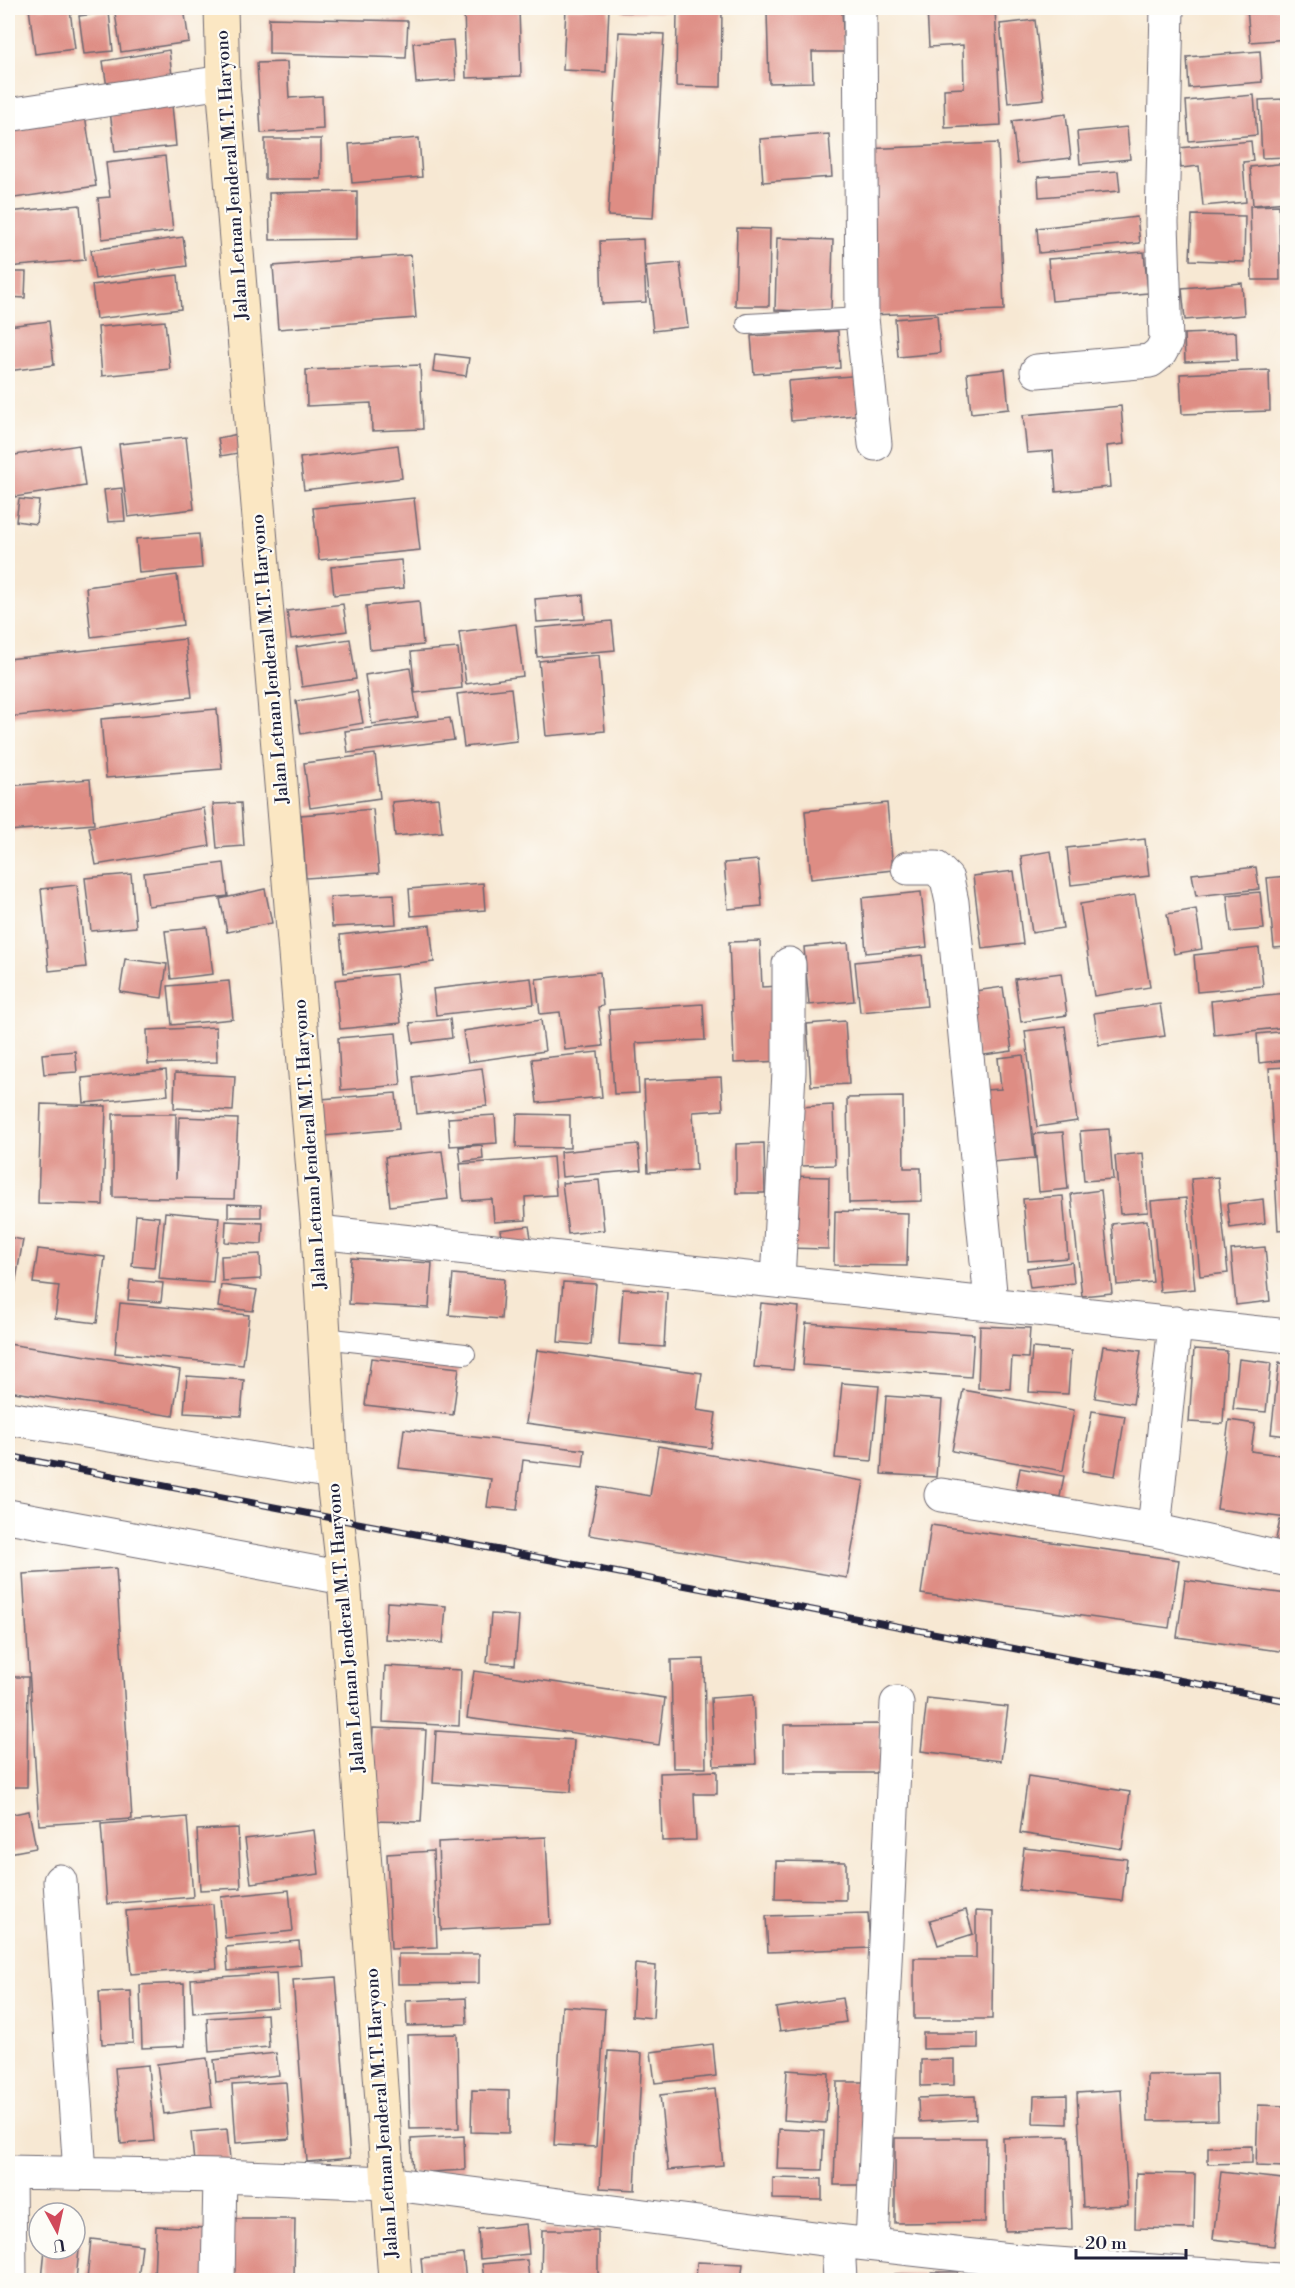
<svg xmlns="http://www.w3.org/2000/svg" width="1295" height="2288" font-family="'Libre Bodoni',serif">
  <style>
    .building { fill: #de8d84 }
    .lines { fill: none; stroke-linecap: round; stroke-linejoin: round }
    .lane-casing { stroke: #6d6770; stroke-width: 22 }
    .street-casing { stroke: #6d6770; stroke-width: 35 }
    .secondary-casing { stroke: #6d6770; stroke-width: 35 }
    .lane { stroke: #fff; stroke-width: 20 }
    .street { stroke: #fff; stroke-width: 33 }
    .secondary { stroke: #fbe7c3; stroke-width: 33 }
    .rail-casing { stroke: #22223b; stroke-width: 7 }
    .rail { stroke: #fdfcf7; stroke-width: 4.5; stroke-dasharray: 14; stroke-linecap: butt }
    .labels { text-anchor: middle; dominant-baseline: central; stroke-width: 4.5; stroke-linejoin: round; paint-order: stroke }
    .street-label { font-size: 18px; fill: #22223b; stroke: #fdfcf7 }
  </style>
  <rect width="100%" height="100%" fill="#fdfcf7"/>
  <filter id="ink" filterUnits="userSpaceOnUse"><feTurbulence type="fractalNoise" baseFrequency=".0167" numOctaves="2"/><feDisplacementMap in="SourceGraphic" scale="12" xChannelSelector="R" yChannelSelector="G"/><feConvolveMatrix kernelMatrix="1 2 1 2 8 2 1 2 1" color-interpolation-filters="sRGB"/></filter>
  <filter id="wash" filterUnits="userSpaceOnUse"><feTurbulence type="fractalNoise" baseFrequency=".008" numOctaves="4" result="noise"/><feDisplacementMap in="SourceGraphic" scale="24" xChannelSelector="R" yChannelSelector="G"/><feGaussianBlur stdDeviation="1.35" result="paint"/><feColorMatrix in="noise" values="0 0 0 0 0 0 0 0 0 0 0 0 0 0 0 0 0 1.4 0 .05"/><feComposite in="paint" operator="in"/></filter>
  <g filter="url(#wash)">
    <rect width="100%" height="100%" fill="#f7e8d3"/>
    <g id="blocks">
      <path class="building" d="M29 8H77L70 10 75 49 35 54Z
        M148 8H184L189 42 121 52 115 13Z
        M464 8H519L521 76 466 78Z
        M566 8H609L606 72 563 70Z
        M621 8H670V12H621Z
        M677 8H722L721 87 676 86Z
        M728 8H763L762 13 727 10Z
        M927 8H995L1001 125 945 128 944 89 964 88 963 45 929 47Z
        M1247 8H1287V39L1250 42Z
        M842 10 844 52H812L813 82 769 83 767 12Z
        M109 12 113 51 84 54 79 16Z
        M269 18 408 21 406 58 269 54Z
        M1035 20 1044 99 1008 103 1000 24Z
        M619 32 664 34 653 218 608 216Z
        M453 40 456 80 416 83 413 43Z
        M169 50 173 84 108 94 103 61Z
        M1260 51 1262 82 1189 88 1187 57Z
        M287 62 289 98 322 96 323 129 261 133 257 63Z
        M1254 95 1257 135 1189 141 1186 101Z
        M1287 99V157L1262 158 1259 100Z
        M172 105 176 146 115 152 110 111Z
        M1066 114 1071 158 1017 164 1012 121Z
        M85 115 96 186 8 199V127Z
        M1127 127 1130 159 1080 164 1077 132Z
        M829 134 832 177 763 182 760 139Z
        M419 138 422 177 352 183 349 144Z
        M265 139H321V179H265Z
        M1251 141 1253 161 1243 162 1246 202 1203 206 1199 166 1181 168 1179 148Z
        M998 143 1004 310 870 315 864 149Z
        M165 156 173 231 102 239 98 198 110 197 106 163Z
        M1287 163V202L1253 205 1250 167Z
        M1118 171 1120 191 1039 197 1038 177Z
        M357 191V239L270 240 269 193Z
        M80 205 85 260 8 267V212Z
        M1279 205 1280 280H1252L1250 206Z
        M1192 215 1245 216 1244 262 1190 260Z
        M1137 217 1140 243 1039 253 1037 228Z
        M737 228 770 229 769 306H735Z
        M183 237 187 266 95 279 91 250Z
        M777 238 833 240 831 312 775 310Z
        M643 239 646 302 602 304 600 241Z
        M1144 252 1148 293 1052 301 1048 259Z
        M411 255 416 318 278 329 273 266Z
        M680 263 688 327 653 331 646 266Z
        M8 272H26L25 298 8 297Z
        M178 275 181 309 96 319 92 285Z
        M1242 283 1244 315 1185 320 1182 288Z
        M937 315 940 353 898 357 895 319Z
        M49 321 54 365 8 371V326Z
        M165 321 170 369 102 376 98 327Z
        M838 331 840 368 754 374 751 336Z
        M1236 332 1237 360 1185 362 1184 334Z
        M435 354 469 358 466 376 433 371Z
        M420 365 423 429 372 431 371 403 307 406 306 370Z
        M1005 369 1009 409 971 413 967 373Z
        M1269 370 1270 411 1182 414 1180 374Z
        M863 375 866 414 791 421 788 381Z
        M1121 406 1124 444 1107 446 1110 487 1056 492 1053 451 1027 453 1023 415Z
        M248 432 250 451 221 456 218 438Z
        M186 437 194 509 128 517 119 444Z
        M79 445 85 486 15 497 8 456Z
        M398 445 402 478 304 490 300 458Z
        M122 488 125 521 108 522 104 490Z
        M414 498 420 550 319 560 313 508Z
        M19 499 39 501 36 524 16 521Z
        M199 534 202 568 139 573 136 539Z
        M401 560 404 588 334 595 331 567Z
        M177 575 183 625 91 637 86 587Z
        M583 595 585 619 537 622 535 599Z
        M419 601 423 645 370 650 366 606Z
        M343 604 347 631 291 639 287 611Z
        M612 621 615 650 537 657 535 628Z
        M516 624 523 676 466 684 459 632Z
        M185 639 192 697 8 717V659Z
        M350 639 356 679 302 687 296 647Z
        M458 648 462 688 415 693 411 652Z
        M599 655 605 731 546 736 539 661Z
        M410 668 418 717 372 724 365 675Z
        M511 688 517 741 464 747 457 694Z
        M357 691 363 723 301 734 296 701Z
        M217 709 222 769 106 778 101 719Z
        M450 718 454 740 348 753 345 731Z
        M375 754 380 798 310 808 304 763Z
        M90 779 94 824 8 831V786Z
        M438 798 442 832 395 836 392 802Z
        M241 803 244 846 217 848 213 804Z
        M887 803 893 870 811 879 805 811Z
        M204 808 210 846 96 865 89 827Z
        M373 809 379 873 306 878 301 815Z
        M1145 839 1149 876 1071 885 1067 848Z
        M1051 851 1063 928 1032 933 1021 856Z
        M758 860 762 906 728 909 724 863Z
        M224 863 228 896 148 906 144 873Z
        M1256 867 1259 889 1196 896 1192 874Z
        M1014 871 1023 944 982 949 973 876Z
        M131 874 136 927 91 931 85 878Z
        M1287 876V947L1274 948 1267 878Z
        M483 883 485 910 411 916 409 889Z
        M77 885 86 967 49 971 41 889Z
        M265 889 272 923 227 932 220 899Z
        M921 892 927 947 866 953 862 898Z
        M1260 892 1264 929 1231 932 1227 895Z
        M394 894 396 924 332 927 330 897Z
        M1135 895 1150 987 1094 996 1080 904Z
        M1196 909 1202 949 1174 954 1167 914Z
        M430 925 434 962 344 973 340 935Z
        M207 927 213 974 171 979 165 931Z
        M760 941 762 987 780 986 783 1061 734 1063 729 942Z
        M848 943 854 1001 809 1005 804 947Z
        M1259 948 1263 986 1197 992 1194 955Z
        M922 955 927 1006 860 1012 855 962Z
        M125 959 167 964 162 998 120 992Z
        M600 972 603 1006 598 1007 603 1046 565 1050 560 1012 540 1014 536 979Z
        M1061 973 1067 1015 1021 1022 1015 979Z
        M396 974 401 1023 340 1029 335 980Z
        M531 978 534 1004 436 1015 433 989Z
        M229 981 233 1019 172 1025 168 986Z
        M1003 987 1012 1051 977 1056 968 992Z
        M1287 993V1027L1214 1035 1211 1001Z
        M703 1004 705 1040 636 1043 639 1093 614 1094 609 1010Z
        M1160 1004 1165 1036 1099 1045 1094 1013Z
        M450 1019 452 1038 413 1043 410 1023Z
        M541 1020 545 1051 468 1062 463 1031Z
        M845 1021 849 1084 811 1086 807 1024Z
        M1065 1026 1077 1121 1037 1127 1025 1031Z
        M216 1027 217 1062 148 1064 147 1030Z
        M1287 1031V1060L1259 1063 1257 1034Z
        M396 1033 401 1085 341 1090 338 1038Z
        M75 1051 77 1072 44 1074 42 1054Z
        M598 1052 602 1097 537 1103 532 1059Z
        M1023 1055 1035 1158 992 1162 984 1090 1001 1089 998 1058Z
        M1287 1067V1229L1278 1230 1269 1068Z
        M482 1068 487 1106 417 1114 413 1077Z
        M166 1070 168 1095 84 1103 82 1078Z
        M175 1073 235 1076 233 1111 174 1108Z
        M721 1077 723 1110 693 1112 696 1170 648 1172 644 1081Z
        M396 1093 399 1129 324 1136 321 1099Z
        M903 1097 904 1168H921L922 1201 849 1203 847 1098Z
        M41 1104 106 1106 103 1205 38 1203Z
        M833 1105 835 1165 801 1166 799 1107Z
        M113 1114H176V1179L179 1117 238 1119 234 1199 113 1197Z
        M517 1114 570 1115V1148L516 1147Z
        M495 1115 497 1143 450 1146 448 1118Z
        M1109 1129 1113 1179 1084 1181 1080 1131Z
        M1063 1132 1068 1189 1039 1192 1034 1134Z
        M764 1143 765 1193H736V1144Z
        M638 1144 641 1170 562 1177 560 1152Z
        M482 1145 483 1159 461 1162 459 1147Z
        M442 1151 448 1199 390 1206 385 1157Z
        M1143 1153 1148 1212 1120 1214 1115 1156Z
        M553 1157 556 1195 525 1197 526 1220 494 1222 492 1199 463 1201 460 1164Z
        M787 1176 829 1177 828 1249 786 1248Z
        M1218 1177 1228 1273 1200 1276 1191 1179Z
        M599 1180 604 1230 568 1234 562 1183Z
        M1101 1190 1112 1293 1082 1296 1071 1194Z
        M1063 1196 1068 1258 1028 1261 1023 1199Z
        M1186 1198 1195 1289 1160 1292 1151 1201Z
        M1263 1199 1265 1223 1230 1228 1227 1204Z
        M228 1204 261 1205V1217H228Z
        M835 1211 908 1213 907 1266 834 1265Z
        M165 1212 219 1217 213 1283 159 1279Z
        M136 1215 159 1217 154 1268 132 1266Z
        M1147 1220 1153 1282 1117 1285 1112 1224Z
        M226 1221 263 1223 262 1244 225 1242Z
        M529 1226 532 1244 503 1249 500 1230Z
        M8 1237 23 1240 9 1319H8Z
        M1265 1247 1270 1301 1236 1305 1231 1250Z
        M38 1249 105 1257 97 1323 55 1318 59 1286 33 1283Z
        M260 1254 261 1279 222 1281 221 1256Z
        M351 1258 432 1263 429 1308 349 1304Z
        M1072 1262 1074 1283 1030 1288 1027 1268Z
        M453 1274 504 1279 501 1319 449 1315Z
        M130 1280 163 1283 161 1302 128 1300Z
        M563 1282 596 1284 591 1345 558 1342Z
        M221 1285 257 1290 253 1311 218 1307Z
        M623 1289 667 1292 664 1347 619 1344Z
        M120 1303 249 1315 243 1365 115 1353Z
        M761 1303 799 1307 793 1370 754 1367Z
        M806 1323 974 1334 971 1377 803 1365Z
        M980 1326 1030 1328 1028 1358 1012 1357 1010 1389 978 1388Z
        M8 1344 180 1370 173 1416 8 1391Z
        M1103 1346 1141 1351 1133 1404 1095 1398Z
        M1032 1348 1071 1351 1068 1394 1029 1392Z
        M1194 1349 1227 1351 1223 1424 1189 1422Z
        M537 1350 702 1373 697 1410 716 1413 711 1448 526 1423Z
        M371 1358 459 1368 453 1415 365 1405Z
        M1239 1359 1271 1363 1266 1412 1233 1409Z
        M1279 1363 1287 1364V1436L1271 1434Z
        M187 1376 244 1380 241 1416 184 1413Z
        M842 1383 879 1386 872 1461 835 1458Z
        M963 1390 1074 1410 1063 1471 952 1451Z
        M886 1396 942 1400 936 1477 881 1474Z
        M1092 1411 1125 1416 1115 1476 1082 1471Z
        M1229 1420 1255 1424 1251 1451 1287 1456V1518L1217 1509Z
        M404 1429 585 1450 583 1467 523 1460 517 1510 487 1507 491 1479 399 1468Z
        M658 1446 864 1481 847 1578 589 1535 598 1487 650 1496Z
        M1020 1468 1064 1476 1060 1497 1016 1489Z
        M1280 1520 1287 1521V1551L1274 1548Z
        M931 1525 1179 1560 1169 1628 921 1594Z
        M116 1568 132 1819 39 1825 23 1574Z
        M1185 1580 1287 1594V1652L1177 1637Z
        M387 1602 446 1606 443 1643 385 1639Z
        M491 1614 519 1616 515 1665 487 1663Z
        M704 1659 706 1768H673L671 1660Z
        M385 1666 461 1670 459 1726 383 1722Z
        M474 1671 665 1698 659 1745 467 1718Z
        M8 1677H28L27 1787H8Z
        M753 1695 756 1764 714 1766 711 1698Z
        M927 1698 1008 1707 1001 1761 921 1751Z
        M880 1724V1773H784V1725Z
        M373 1728 426 1730 421 1822 369 1821Z
        M436 1731 574 1740 571 1792 433 1783Z
        M717 1771V1794H694L696 1840 662 1841 660 1773Z
        M1028 1776 1130 1792 1122 1849 1020 1833Z
        M29 1811 36 1848 9 1853 8 1815Z
        M187 1817 193 1897 107 1904 101 1824Z
        M238 1828 241 1888 200 1890 197 1830Z
        M314 1830 319 1874 251 1883 245 1839Z
        M546 1837 550 1924 441 1930 438 1842Z
        M1024 1848 1127 1859 1122 1901 1019 1890Z
        M433 1851 437 1947 391 1949 387 1854Z
        M776 1861 846 1862V1900L775 1899Z
        M289 1890 293 1931 225 1938 221 1897Z
        M213 1904 217 1968 131 1974 126 1911Z
        M966 1910 973 1934 938 1945 930 1920Z
        M976 1911 993 1912 992 2019H914V1958H976Z
        M868 1913 870 1948 768 1952 766 1916Z
        M299 1941 301 1965 228 1971 226 1947Z
        M398 1954H479V1983L398 1984Z
        M635 1964 656 1966 653 2018 632 2016Z
        M276 1973 278 2007 193 2013 191 1979Z
        M336 1977 350 2158 307 2162 293 1980Z
        M184 1983 185 2046 142 2048 140 1985Z
        M131 1991 133 2043 102 2044 99 1992Z
        M466 1998 467 2024 407 2026 406 2001Z
        M842 1998 846 2022 780 2031 776 2008Z
        M562 2006 605 2009 596 2147 554 2145Z
        M267 2014 269 2047 209 2052 207 2018Z
        M923 2033H978V2048L923 2049Z
        M457 2034 459 2128 410 2129 407 2035Z
        M713 2044 716 2076 655 2083 651 2052Z
        M608 2051 642 2053 635 2190 600 2188Z
        M276 2053 279 2075 216 2082 214 2060Z
        M207 2058 212 2107 164 2114 157 2064Z
        M954 2059V2085L921 2086V2060Z
        M148 2065 154 2141 121 2144 115 2068Z
        M787 2070 829 2073 826 2123 784 2120Z
        M1217 2074 1218 2120 1148 2121 1147 2075Z
        M286 2082 290 2139 236 2143 232 2085Z
        M837 2082H866L862 2185H834Z
        M715 2089 723 2165 668 2170 660 2095Z
        M472 2090 509 2091V2133L471 2132Z
        M1121 2090 1128 2205 1083 2207 1077 2093Z
        M1067 2095V2124L1033 2123 1034 2096Z
        M975 2096 976 2119 919 2122 918 2098Z
        M1258 2105 1287 2106V2167L1256 2166Z
        M227 2129 231 2169 195 2172 191 2132Z
        M779 2129 824 2131 822 2170 777 2169Z
        M464 2136 465 2170 413 2173 411 2139Z
        M1069 2136 1072 2229 1005 2231 1003 2138Z
        M895 2138H986L985 2222 895 2223Z
        M1252 2146V2163L1208 2164V2147Z
        M1221 2172 1282 2179 1274 2246 1213 2239Z
        M1136 2173 1195 2174 1194 2229 1135 2228Z
        M773 2178 822 2179V2200L773 2199Z
        M227 2219H295L294 2280H226Z
        M526 2224 529 2254 480 2259 478 2229Z
        M156 2226 210 2228 208 2280H154Z
        M75 2230H81L76 2280H42L45 2249H75Z
        M542 2230H598V2280H541Z
        M91 2239 142 2245 138 2280H87Z
        M463 2254 466 2280H423L421 2258Z
        M527 2260 529 2280H484L482 2264Z
        M697 2262 743 2264 741 2280H696Z
        M932 2272H958V2280H932Z
        M992 2273 993 2280H972V2274Z
        M895 2274 924 2275V2280H895Z"/>
    </g>
  </g>
  <g filter="url(#ink)">
    <use href="#blocks" fill-opacity="0" stroke="#6d6770" stroke-width="1.5"/>
    <g class="lines">
      <g class="lane-casing">
        <path id="lane" d="M747 324 862 318
          M324 1338 465 1354"/>
      </g>
      <g class="street-casing">
        <path id="street" d="M860 8 862 318 875 444
          M8 115 223 82
          M1037 371 1150 361 1160 353 1166 342 1162 223 1167 8
          M908 868H936L947 879 952 902 991 1302
          M318 1232 1288 1336
          M778 1280 789 1072V964
          M1175 1323 1154 1530 1288 1560
          M8 1418 332 1472
          M941 1495 1154 1530
          M8 1516 344 1578
          M60 1881 80 2173
          M8 2172 220 2176 386 2183 838 2241 1029 2262 1279 2280
          M9 2172 10 2280
          M838 2241 840 2280
          M872 2243 897 1703
          M218 2280 220 2176"/>
      </g>
      <g class="secondary-casing">
        <path id="secondary" d="M221 8 223 82 318 1232 332 1472 344 1578 395 2280"/>
      </g>
      <use href="#lane" class="lane"/>
      <use href="#street" class="street"/>
      <use href="#secondary" class="secondary"/>
      <g class="rail-casing">
        <path id="rail" d="M8 1456 1288 1701"/>
      </g>
      <use href="#rail" class="rail"/>
    </g>
  </g>
  <g class="labels">
    <g class="street-label">
      <text transform="translate(232 175) rotate(-94)">Jalan Letnan Jenderal M.T. Haryono</text>
      <text transform="translate(270 659) rotate(-95)">Jalan Letnan Jenderal M.T. Haryono</text>
      <text transform="translate(310 1144) rotate(-94)">Jalan Letnan Jenderal M.T. Haryono</text>
      <text transform="translate(346 1628) rotate(-95)">Jalan Letnan Jenderal M.T. Haryono</text>
      <text transform="translate(382 2113) rotate(-94)">Jalan Letnan Jenderal M.T. Haryono</text>
    </g>
  </g>
  <rect width="1295" height="2288" fill="none" stroke="#fdfcf7" stroke-width="30"/>
  <g transform="translate(57 2231) rotate(172)"><circle r="28" fill="#fdfcf7" stroke="#a5a5ac" stroke-width="1.5"/>
  <path d="M0-4.5L10 22L0 15L-10 22Z" fill="#d1495b"/>
  <text y="-9" font-size="16" font-weight="bold" text-anchor="middle" fill="#22223b">U</text>
  </g>
  <path d="M1076 2249v9h110v-9" fill="none" stroke="#22223b" stroke-width="3"/>
  <text x="1085" y="2249" font-size="18" fill="#22223b" stroke="#fdfcf7" stroke-width="4.5" paint-order="stroke">20 m</text>
</svg>
